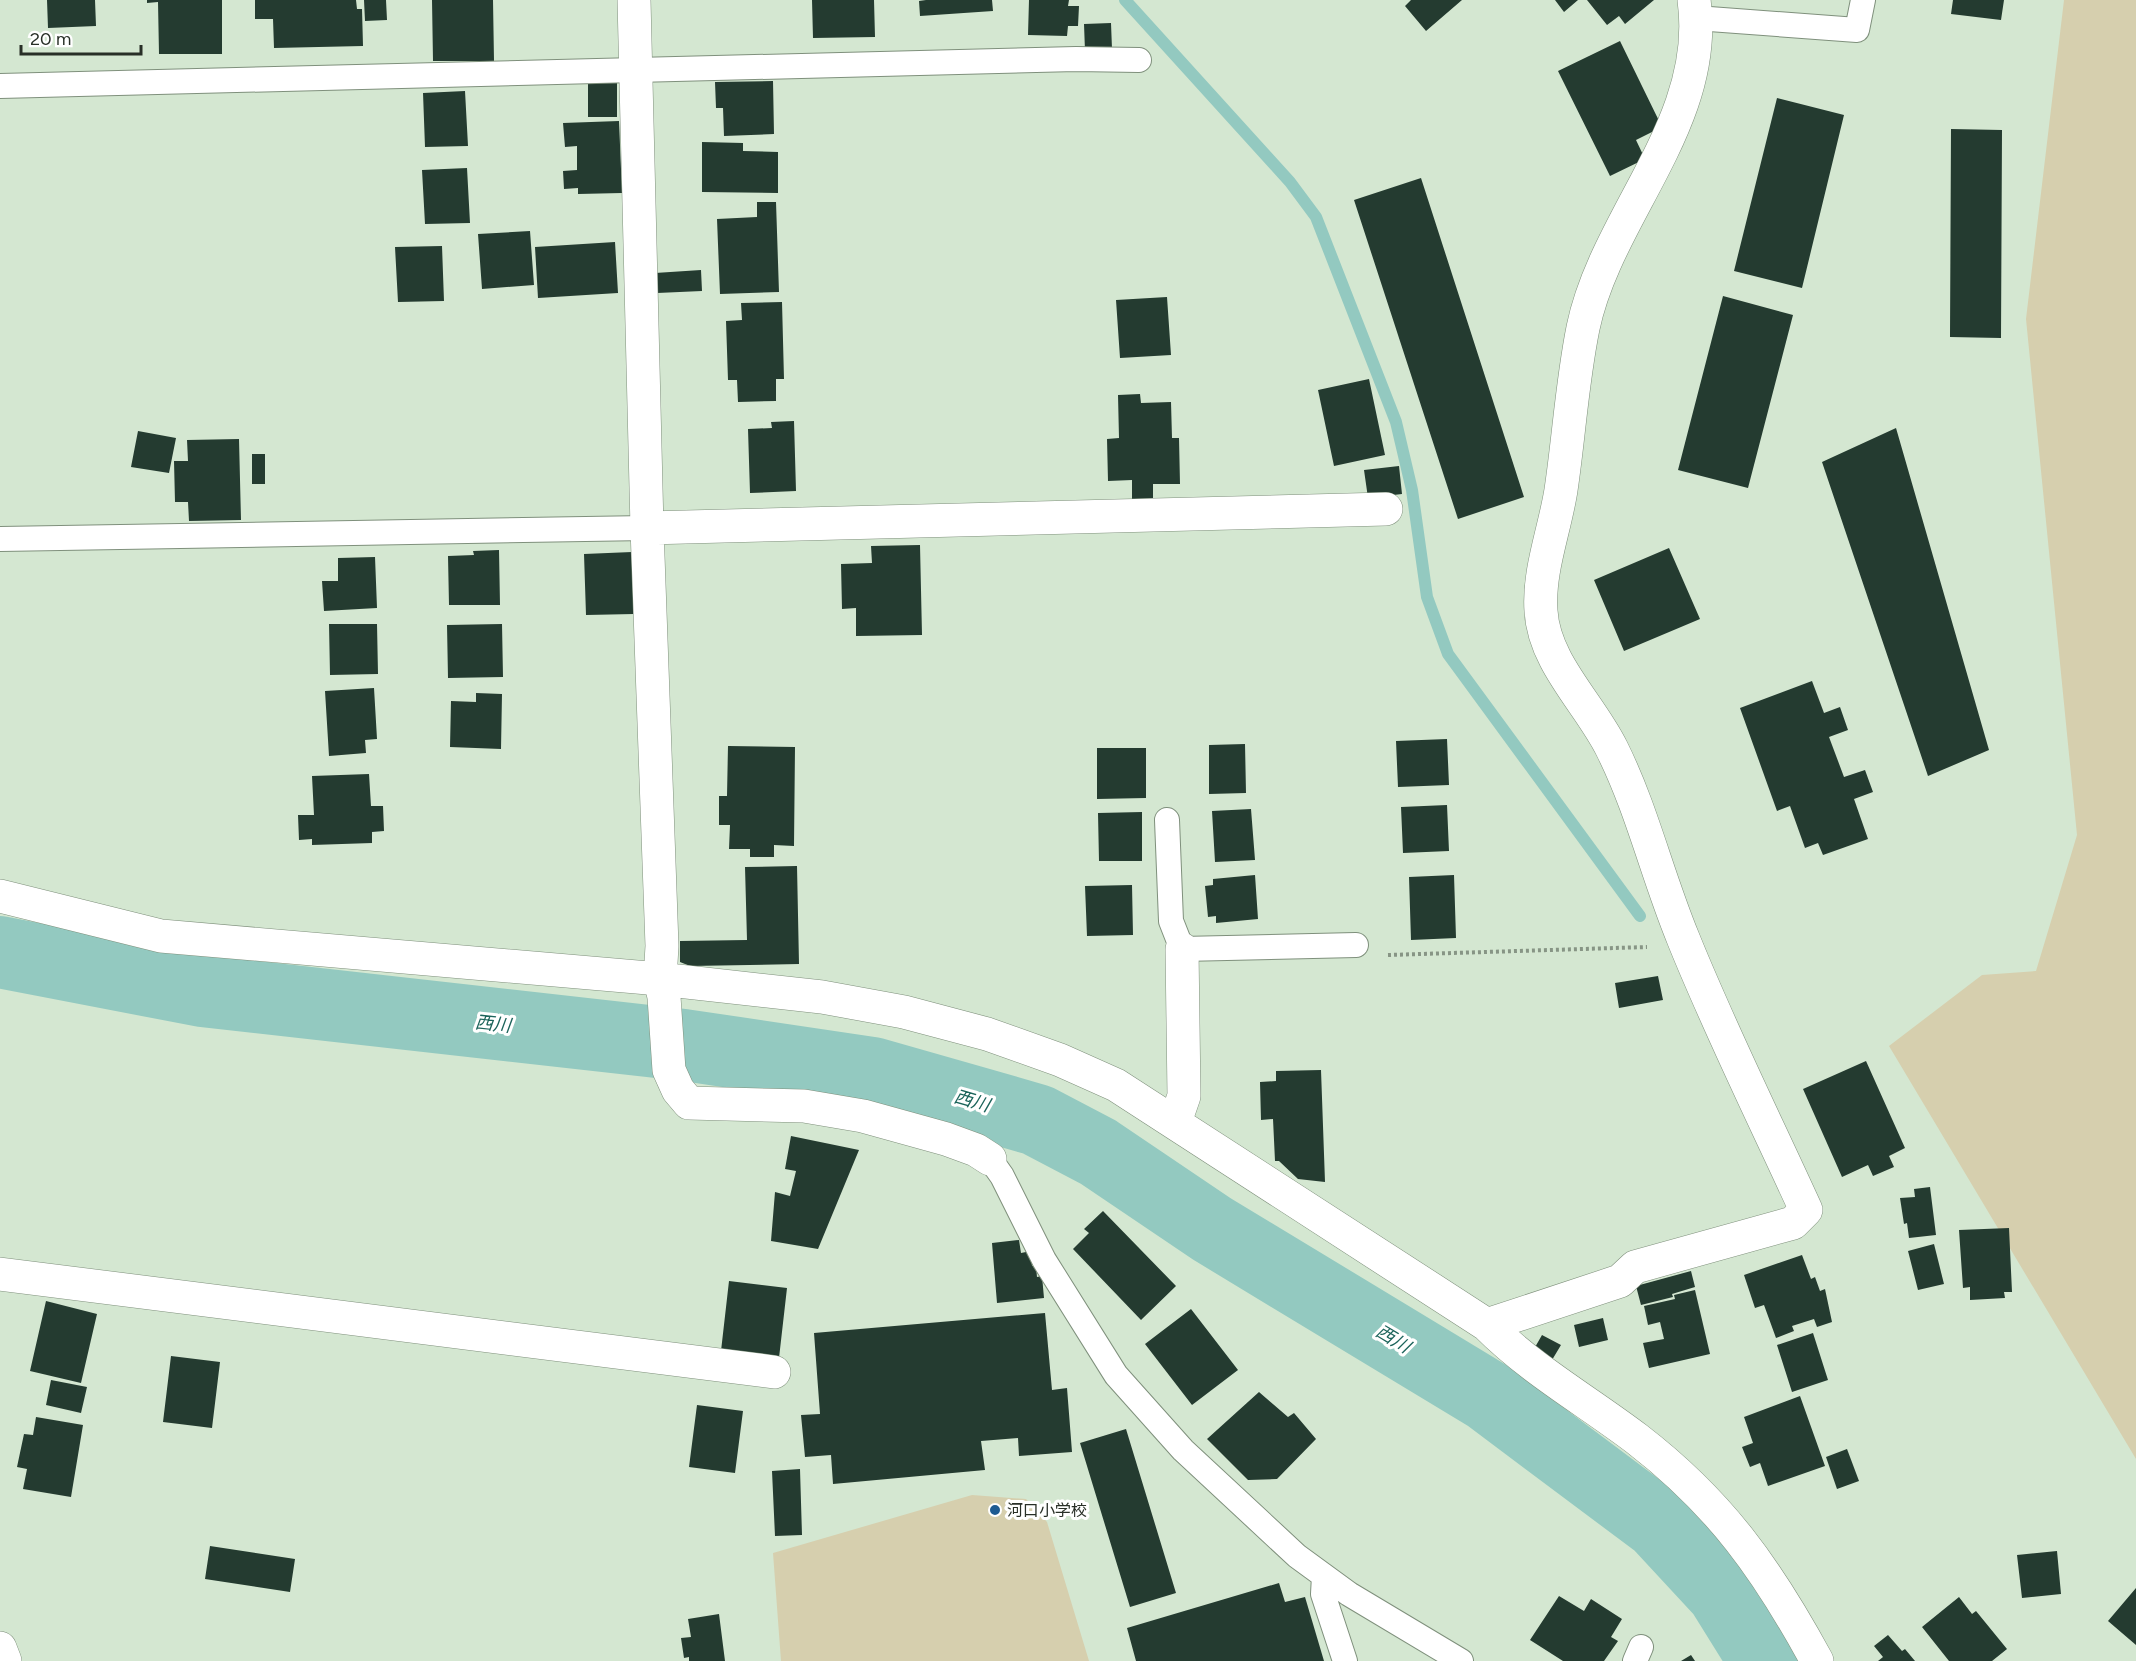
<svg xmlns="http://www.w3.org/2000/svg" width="2136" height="1661" font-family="Figtree,'Noto Sans JP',sans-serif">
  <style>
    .green { fill: #d6cfae }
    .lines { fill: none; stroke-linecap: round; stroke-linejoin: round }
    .stream { stroke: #93c9c0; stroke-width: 12 }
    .river { stroke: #93c9c0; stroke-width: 72 }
    .building { fill: #243b30 }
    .service-casing { stroke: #7f907c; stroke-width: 26 }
    .minor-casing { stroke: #7f907c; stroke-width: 34 }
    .tertiary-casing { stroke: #7f907c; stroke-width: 34 }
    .path { stroke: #879585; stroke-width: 4; stroke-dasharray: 3 3; stroke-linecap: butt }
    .service { stroke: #fff; stroke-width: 24 }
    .minor { stroke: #fff; stroke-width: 33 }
    .tertiary { stroke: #fff; stroke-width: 33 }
    .poi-dot { fill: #1d5b92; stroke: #fff; stroke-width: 2 }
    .labels { text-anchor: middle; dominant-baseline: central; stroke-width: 6; stroke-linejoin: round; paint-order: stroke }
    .poi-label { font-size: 16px; fill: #282f27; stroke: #fff; text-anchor: start }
    .water-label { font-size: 18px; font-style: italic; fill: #1c645b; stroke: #fff }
  </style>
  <rect width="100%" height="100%" fill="#d4e7d1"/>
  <path class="green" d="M2064 0H2136V1459L1889 1046 1982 975 2036 971 2077 835 2026 319Z
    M972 1495 1026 1499 1047 1522 1089 1661H781L773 1553Z"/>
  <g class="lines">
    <path class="stream" d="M1125 0 1290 182 1316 217 1396 422 1412 490 1427 597 1448 654 1640 916"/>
    <path class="river" d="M0 952 202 991 684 1045 873 1073 1037 1120 1098 1152 1212 1229 1488 1396 1659 1524 1722 1592 1765 1661"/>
  </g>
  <path class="building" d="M47 0H95L96 26 48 28Z
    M147 0H222V54H159L158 2 147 3Z
    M255 0H356L357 9H362L363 46 274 48 273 19H255Z
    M364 0H386L387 20 365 21Z
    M432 0H493L494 61H433Z
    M812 0H874L875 37 813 38Z
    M926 0H992L993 11 920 16 919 1Z
    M1029 0H1069L1068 6H1079L1078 26H1068L1067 36 1028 35Z
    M1411 0H1462L1426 31 1405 6Z
    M1555 0H1578L1564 12Z
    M1587 0H1654L1625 24 1619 16 1607 25Z
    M1953 0H2004L2001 20 1951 14Z
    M1111 23 1112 49 1085 51 1084 24Z
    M1620 41 1662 127 1636 140 1645 159 1610 176 1558 71Z
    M617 81V117H588V82Z
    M773 81 774 134 724 136 723 108H716L715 82Z
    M465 91 468 146 425 147 423 93Z
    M1777 98 1844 115 1802 288 1734 271Z
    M619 121 622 193 578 194V188L564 189 563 171 577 170V146L565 147 563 123Z
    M1951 129 2002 130 2001 338 1950 337Z
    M702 142 743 143V151L778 152V193L702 192Z
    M467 168 470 223 425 224 422 170Z
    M1421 178 1524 497 1458 519 1354 200Z
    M757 202H776L779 292 720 294 717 219 757 217Z
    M530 231 534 285 482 289 478 234Z
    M615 242 618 293 538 298 535 247Z
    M442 246 444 301 398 302 395 247Z
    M701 270 702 291 657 293 655 273Z
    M1723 296 1793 315 1748 488 1678 470Z
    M1167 297 1171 355 1120 358 1116 300Z
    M782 302 784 379H776V401L738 402 737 380H728L726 321 742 320 741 303Z
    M1369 379 1385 455 1334 466 1318 390Z
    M1140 394 1141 403 1171 402 1172 438H1179L1180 484H1153V499H1132V480L1108 481 1107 439 1119 438 1118 395Z
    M794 421 796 491 750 493 748 429 772 428 771 422Z
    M1896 428 1989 750 1928 776 1822 462Z
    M138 431 176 438 169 473 131 467Z
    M239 439 241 520 189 521 188 502H175L174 461H188L187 440Z
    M252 454H265V484H252Z
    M1399 466 1402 494 1368 498 1364 470Z
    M920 545 922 635 856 636V608L842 609 841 564 872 563 871 546Z
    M1669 548 1700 619 1624 651 1594 580Z
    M499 550 500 605H449L448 556 474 555 473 551Z
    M632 552 634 614 586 615 584 554Z
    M375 557 377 608 324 611 322 581H338V558Z
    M329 624H377L378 674 330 675Z
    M502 624 503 677 448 678 447 625Z
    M1812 681 1824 713 1840 707 1848 730 1829 737 1844 777 1865 770 1873 792 1854 799 1868 839 1823 855 1818 843 1805 848 1790 806 1777 811 1740 708Z
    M374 688 377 739 365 740 366 753 329 756 325 691Z
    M476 693 502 694 501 749 450 747 451 701 476 702Z
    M1447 739 1449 785 1398 787 1396 741Z
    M1245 744 1246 793 1209 794V745Z
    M728 746 795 747 794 846 774 845V857H750V849H729L730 825H719V796H727Z
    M1097 748H1146V798L1097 799Z
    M369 774 371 806H383L384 831 372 832V843L312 845V839L299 840 298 815H314L312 776Z
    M1447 805 1449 851 1403 853 1401 807Z
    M1251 809 1255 860 1215 862 1212 811Z
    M1142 812V861H1099L1098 813Z
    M797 866 799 964 690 966 680 962V941L747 940 745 867Z
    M1255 875 1258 919 1216 923V916L1208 917 1205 886 1213 885V879Z
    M1454 875 1456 938 1411 940 1409 877Z
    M1132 885 1133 935 1087 936 1085 886Z
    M1658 976 1663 1000 1619 1008 1615 983Z
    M1866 1061 1905 1148 1889 1156 1894 1167 1873 1176 1868 1165 1842 1177 1803 1089Z
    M1321 1070 1325 1182 1298 1179 1279 1161H1275L1273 1119 1261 1120 1260 1082 1276 1081V1071Z
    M791 1136 859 1150 818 1249 771 1241 775 1192 790 1196 796 1171 785 1169Z
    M1930 1187 1936 1235 1909 1238 1907 1223 1904 1224 1900 1198 1915 1197 1914 1189Z
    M1103 1211 1176 1286 1141 1320 1073 1249 1089 1233 1084 1229Z
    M2009 1228 2012 1292H2004L2005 1298 1970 1300V1287L1963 1288 1959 1230Z
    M1019 1240 1021 1253 1031 1251 1032 1266H1036L1037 1277 1042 1276 1044 1298 997 1303 992 1243Z
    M1934 1244 1944 1284 1918 1290 1908 1251Z
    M1802 1255 1811 1279 1815 1277 1820 1291 1825 1289 1832 1322 1817 1327 1814 1319 1792 1326 1794 1331 1776 1338 1764 1305 1755 1308 1744 1275Z
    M1691 1271 1695 1287 1672 1294 1673 1297 1641 1305 1636 1286Z
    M729 1281 787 1288 779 1358 721 1351Z
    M1695 1290 1710 1354 1649 1368 1643 1343 1664 1339 1660 1322 1648 1325 1644 1306 1675 1299 1674 1295Z
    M46 1301 97 1314 81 1383 30 1371Z
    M1191 1309 1238 1370 1192 1405 1145 1344Z
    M1045 1313 1052 1390 1067 1388 1072 1452 1019 1456 1018 1438 981 1441 985 1470 833 1484 831 1455 805 1457 801 1415 820 1414 814 1333Z
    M1603 1318 1608 1340 1579 1347 1574 1325Z
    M1813 1333 1828 1380 1792 1392 1777 1345Z
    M1542 1335 1561 1345 1552 1360 1534 1349Z
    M171 1356 220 1362 212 1428 163 1422Z
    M51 1380 87 1387 81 1413 46 1405Z
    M1259 1392 1288 1417 1294 1413 1316 1439 1277 1479 1248 1480 1207 1439Z
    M1800 1396 1825 1466 1768 1486 1760 1463 1750 1467 1742 1447 1753 1443 1744 1417Z
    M697 1405 743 1411 735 1473 689 1467Z
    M36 1417 83 1425 71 1497 23 1489 27 1469 17 1467 24 1434 33 1435Z
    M1126 1429 1176 1593 1130 1607 1080 1443Z
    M1847 1449 1859 1481 1837 1489 1826 1457Z
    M800 1469 802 1535 775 1536 772 1471Z
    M210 1546 295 1559 290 1592 205 1579Z
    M2057 1551 2061 1594 2022 1598 2017 1555Z
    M1279 1583 1285 1602 1305 1597 1324 1661H1136L1127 1628Z
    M2136 1588V1645L2108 1621Z
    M1559 1596 1584 1611 1591 1599 1622 1619 1611 1637 1618 1641 1604 1661H1563L1530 1640Z
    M1959 1597 1972 1614 1976 1611 2007 1649 1992 1661H1949L1922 1627Z
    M719 1614 725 1661H689V1657L684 1658 681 1638 691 1637 688 1619Z
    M1888 1635 1902 1651 1905 1649 1915 1661H1878L1883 1657 1874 1646Z
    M1691 1655 1695 1661H1681Z"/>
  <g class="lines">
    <g class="service-casing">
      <path id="service" d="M1696 18 1857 30 1863 0
        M0 86 1076 59 1139 60
        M0 539 647 528
        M1167 820 1171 921 1182 949 1356 945
        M990 1159 1002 1176 1044 1260 1116 1375 1183 1450 1297 1556 1349 1594 1461 1661
        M1324 1576 1323 1594 1345 1661
        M1635 1661 1641 1647"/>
    </g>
    <g class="minor-casing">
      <path id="minor" d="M634 0 647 528 662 946 660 979 664 997 669 1070 678 1090 689 1103 804 1106 863 1116 946 1139 976 1150 990 1159
        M647 528 1386 509
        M0 896 161 936 660 979 822 997 904 1012 987 1034 1060 1060 1116 1085 1487 1325C1532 1370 1587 1401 1637 1439 1720 1503 1767 1569 1817 1661
        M1175 1122 1184 1096 1182 949
        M0 1274 774 1372
        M1487 1325 1620 1281 1635 1267 1793 1223 1806 1210C1765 1120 1720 1030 1683 938 1657 875 1642 809 1612 749 1590 704 1544 663 1541 611 1538 571 1555 529 1561 490 1569 436 1572 382 1583 328 1606 216 1711 122 1694 0"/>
    </g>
    <g class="tertiary-casing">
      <path id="tertiary" d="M0 1648 5 1661"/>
    </g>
    <path class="path" d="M1388 955 1647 947"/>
    <use href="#service" class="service"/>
    <use href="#minor" class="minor"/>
    <use href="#tertiary" class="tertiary"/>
  </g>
  <circle class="poi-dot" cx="995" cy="1510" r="6"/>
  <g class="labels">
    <g class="poi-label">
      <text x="1007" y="1510">河口小学校</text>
    </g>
    <g class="water-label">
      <text transform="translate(493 1024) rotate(6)">西川</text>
      <text transform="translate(972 1101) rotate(16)">西川</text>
      <text transform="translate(1393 1339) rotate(31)">西川</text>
    </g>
  </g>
  <path d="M21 45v9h120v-9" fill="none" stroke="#282f27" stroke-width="3"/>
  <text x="30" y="45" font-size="18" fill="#282f27" stroke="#ffffff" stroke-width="4.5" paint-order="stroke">20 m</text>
</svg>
